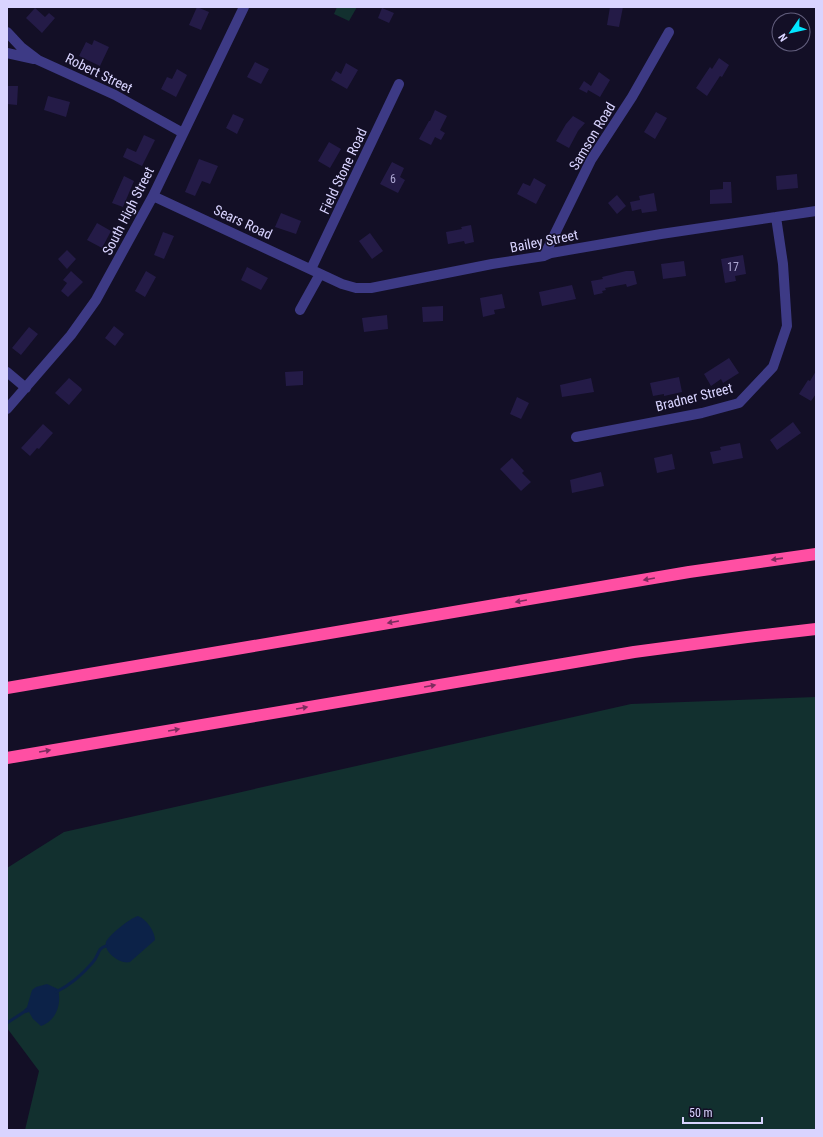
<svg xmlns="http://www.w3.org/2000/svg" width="823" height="1137" font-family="'Roboto Condensed',sans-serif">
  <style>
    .green { fill: #12302f }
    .water { fill: #0c2248 }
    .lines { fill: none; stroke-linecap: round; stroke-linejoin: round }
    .stream { stroke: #0c2248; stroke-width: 3 }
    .building { fill: #241b47 }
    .minor { stroke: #3d3a85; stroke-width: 10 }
    .highway { stroke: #ff4fa3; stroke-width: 12 }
    .oneway { fill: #7d2c5e }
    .labels { text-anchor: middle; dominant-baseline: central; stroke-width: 3; stroke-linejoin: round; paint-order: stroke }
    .number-label { font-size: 12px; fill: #aca6d1 }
    .street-label { font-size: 14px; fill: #d9d4ff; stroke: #130f26 }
  </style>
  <rect width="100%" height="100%" fill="#130f26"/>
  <path class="green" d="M337 7H357L349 21 334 14Z
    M816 697V1130H25L39 1071 7 1028V868L64 832 631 704Z"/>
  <path class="water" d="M138 916C146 919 155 931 155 940L130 962C121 965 103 952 106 942 109 935 130 918 138 916Z
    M47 984 58 989C62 1004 56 1021 41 1026L33 1019 29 1012 26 1013 24 1010 27 1007 32 990 36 987Z"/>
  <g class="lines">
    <path class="stream" d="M56 992C70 985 83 974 93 962 99 956 97 948 106 946
      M7 1023 27 1010"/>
  </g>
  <path class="building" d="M197 7 209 12 201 30 189 25Z
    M610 7H623L619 27 607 25Z
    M35 8 45 17 49 13 55 18 42 33 26 18Z
    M382 8 394 13 389 23 378 18Z
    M94 40 109 47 100 66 79 56 86 42 92 45Z
    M719 58 729 65 722 77 720 76 707 96 696 88 710 67 712 69Z
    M255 62 269 69 261 84 247 77Z
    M346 63 358 70 347 89 331 80 336 71 341 74Z
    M177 69 187 75 176 97 161 89 167 77 172 79Z
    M599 72 610 80 600 97 588 90 587 93 579 89 584 81 591 86Z
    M7 86H18L17 105 7 104Z
    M48 96 70 102 66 117 44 110Z
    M435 110 447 116 440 130 445 133 441 140 435 137 431 145 419 139 429 121H430Z
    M656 112 667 118 655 139 644 132Z
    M233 114 244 119 237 134 226 128Z
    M573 116 585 123 578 131 569 148 556 141 566 124Z
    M144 135 155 140 142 166 123 157 127 148 136 152Z
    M329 142 341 149 330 168 318 161Z
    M199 159 218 166 210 184 202 181 195 196 185 192Z
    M392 162 404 168 400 177 405 180 398 193 380 184Z
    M797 174 798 188 777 190 776 176Z
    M124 176 134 181 123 207 112 203Z
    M534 178 546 185 536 204 517 194 523 183 530 186Z
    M723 182H731L732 203 710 204V190L723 189Z
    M654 193 657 211 642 213 641 209 632 211 630 202 640 200 639 196Z
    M617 195 626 206 617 214 608 203Z
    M281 213 301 221 296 234 275 227Z
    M97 223 111 231 102 248 87 240Z
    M471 225 474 242 465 244 464 241 448 244 446 232 462 229 461 227Z
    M163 232 174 236 164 259 154 255Z
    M370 233 383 251 372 259 359 241Z
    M67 250 76 259 67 269 58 259Z
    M743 255 746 274 735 276 736 281 725 283 721 259Z
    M684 261 686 276 663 279 661 264Z
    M247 267 268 278 261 290 241 280Z
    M71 271 83 282 68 297 61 291 67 283 63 280Z
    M146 271 156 277 145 297 135 291Z
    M626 271H634L637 284 627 287 626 284 605 288 606 290 602 291 603 293 594 295 591 281 603 279 602 277Z
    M572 285 576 299 542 306 539 292Z
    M502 294 505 308 494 310 495 314 483 317 480 298Z
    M443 306V321L423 322 422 307Z
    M387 315 388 329 364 332 362 318Z
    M114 326 124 334 115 346 105 338Z
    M29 327 38 334 21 355 12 348Z
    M729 358 739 373 723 383 721 379 711 386 704 374Z
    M303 371V385L286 386 285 372Z
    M816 371V394L811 401 799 394 808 380 810 381Z
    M679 377 682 392 664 396V394L653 396 650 383Z
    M69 378 81 388 82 390 69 405 55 393Z
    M591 378 594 392 562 397 560 385Z
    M517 397 529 403 521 419 510 414Z
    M793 422 801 433 777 450 770 440Z
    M43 424 53 433 39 449 37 448 30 456 21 448Z
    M740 443 743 458 713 464 710 452 721 450 720 447Z
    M672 454 675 469 657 473 654 458Z
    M512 458 524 471 522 473 531 482 521 491 500 469Z
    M601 472 604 486 572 493 570 480Z"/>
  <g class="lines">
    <path class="minor" d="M7 32 21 47 38 60 115 95 183 133
      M7 53 34 59
      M153 196 342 284 356 288H371L492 264 544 256 551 253 661 234 816 211
      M544 256 591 160 632 97 669 32
      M311 269 399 84
      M300 310 320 274
      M7 372 26 388
      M7 409 71 335 96 300 153 196 244 7
      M576 437 702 413 739 403 773 367 787 326 783 264 776 217"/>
    <path class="highway" d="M7 688 689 572 816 554
      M7 758 634 652 747 637 816 629"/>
  </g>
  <defs><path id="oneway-solid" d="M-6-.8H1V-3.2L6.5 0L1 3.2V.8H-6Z"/></defs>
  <g class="oneway">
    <use href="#oneway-solid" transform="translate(777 559) rotate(172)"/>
    <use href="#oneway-solid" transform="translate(649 579) rotate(170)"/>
    <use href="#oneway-solid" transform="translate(521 601) rotate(170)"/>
    <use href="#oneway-solid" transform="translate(393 622) rotate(170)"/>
    <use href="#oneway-solid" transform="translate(430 686) rotate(-10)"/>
    <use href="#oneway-solid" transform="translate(302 708) rotate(-10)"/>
    <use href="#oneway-solid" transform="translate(174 730) rotate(-10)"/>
    <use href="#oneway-solid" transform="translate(45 751) rotate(-10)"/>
  </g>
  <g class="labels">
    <g class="number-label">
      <text x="393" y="179">6</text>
      <text x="733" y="267">17</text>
    </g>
    <g class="street-label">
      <text transform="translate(99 73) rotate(26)">Robert Street</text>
      <text transform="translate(592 136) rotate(-59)">Samson Road</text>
      <text transform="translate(343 171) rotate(-65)">Field Stone Road</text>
      <text transform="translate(128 211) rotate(-63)">South High Street</text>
      <text transform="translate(243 222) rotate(25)">Sears Road</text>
      <text transform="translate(544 241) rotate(-11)">Bailey Street</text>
      <text transform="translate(694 397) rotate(-14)">Bradner Street</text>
    </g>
  </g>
  <rect width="823" height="1137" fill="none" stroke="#d9d4ff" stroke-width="16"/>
  <g transform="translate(791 32) rotate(236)"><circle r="19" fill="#130f26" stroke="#625e7d"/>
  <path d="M0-3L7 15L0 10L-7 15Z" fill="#00e5ff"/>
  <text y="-6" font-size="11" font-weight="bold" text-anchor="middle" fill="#d9d4ff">N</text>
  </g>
  <path d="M683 1117v6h79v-6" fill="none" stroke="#d9d4ff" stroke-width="2"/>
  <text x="689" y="1117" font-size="12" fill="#d9d4ff" stroke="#130f26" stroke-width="3" paint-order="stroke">50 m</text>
</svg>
